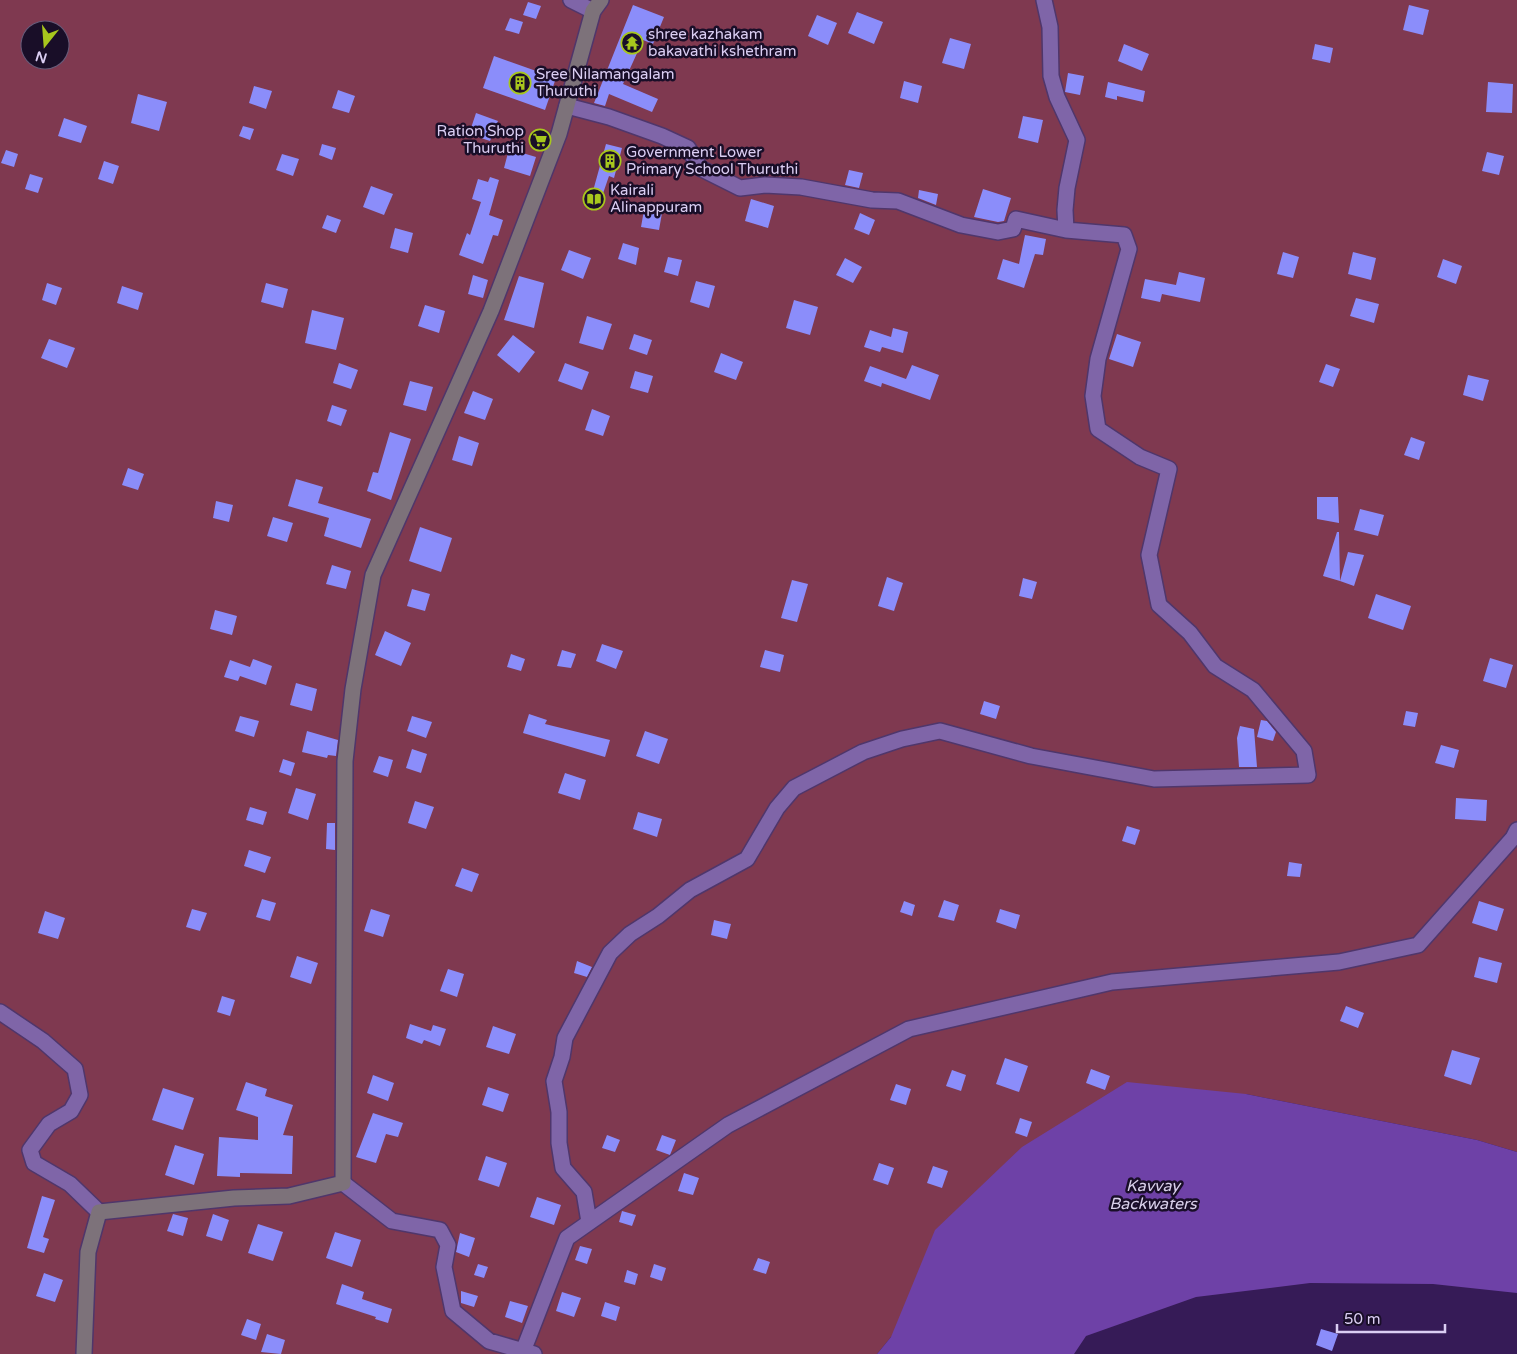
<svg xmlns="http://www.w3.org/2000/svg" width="1517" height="1354" font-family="'Varela Round',sans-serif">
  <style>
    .green { fill: #7f3950; fill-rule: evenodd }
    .water { fill: #6e41a7 }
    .building { fill: #8b8dfa }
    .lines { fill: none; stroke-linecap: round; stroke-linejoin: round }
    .street-casing { stroke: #4f366b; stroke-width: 18 }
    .secondary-casing { stroke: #4f366b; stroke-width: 18 }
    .street { stroke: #7f65a8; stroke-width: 15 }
    .secondary { stroke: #7d727a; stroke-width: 15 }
    .labels { text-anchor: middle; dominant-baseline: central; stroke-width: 5; stroke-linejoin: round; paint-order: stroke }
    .poi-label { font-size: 15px; fill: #dbcef3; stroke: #190e28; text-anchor: start }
    .water-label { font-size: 16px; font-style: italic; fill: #d9d0eb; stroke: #190e28 }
  </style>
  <rect width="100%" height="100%" fill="#361b57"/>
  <path class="green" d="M0 0H1517V1152L1477 1140 1246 1094 891 1337 877 1354H0ZM30 30H60V60H30Z"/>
  <path class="water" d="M1127 1082 1246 1094 1477 1140 1517 1152V1293L1433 1284 1310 1283 1196 1297 1086 1336 1074 1354H877L891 1337 935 1230 1022 1147Z"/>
  <path class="building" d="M528 2 541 6 536 19 523 15Z
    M633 5 664 17 653 44 643 40 623 84 658 99 652 112 609 94 605 106 594 103Z
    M1409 5 1429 10 1423 35 1403 30Z
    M857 12 883 22 874 44 848 33Z
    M817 15 837 23 828 45 808 36Z
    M510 18 523 22 519 34 505 30Z
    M950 38 971 44 964 69 942 63Z
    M1124 44 1149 54 1142 71 1118 61Z
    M1315 44 1333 48 1330 63 1312 59Z
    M494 56 556 78 545 110 483 88Z
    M1068 73 1084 76 1080 95 1065 92Z
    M904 81 922 86 918 103 900 98Z
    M1108 82 1145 91 1143 102 1117 96V100L1105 97Z
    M1488 82 1513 84 1512 113 1486 112Z
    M254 86 272 91 266 109 249 103Z
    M338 90 355 96 349 113 332 108Z
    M138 94 167 102 159 131 131 123Z
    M476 113 498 121 490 141 469 134Z
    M1023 116 1043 120 1038 143 1018 138Z
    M64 118 87 126 81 143 58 136Z
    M243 126 254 129 250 140 239 136Z
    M534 130 549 135 543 149 530 145Z
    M322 144 336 148 332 160 319 155Z
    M606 144 622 148 614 178 609 176 598 208 586 204 590 190 593 191Z
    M509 149 536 157 530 176 504 168Z
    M6 150 18 154 14 167 1 163Z
    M1487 152 1504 156 1499 175 1482 171Z
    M282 154 299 159 293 176 276 170Z
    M104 161 119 166 113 184 98 179Z
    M849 170 863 173 859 188 845 185Z
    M30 174 43 178 38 193 25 189Z
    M490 177 499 180 489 215 503 220 498 236 493 235 483 264 459 255 467 233 470 235 481 202 472 199 478 179 488 182Z
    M371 186 393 194 384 215 363 207Z
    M983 189 1011 198 1004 221 998 222 974 217Z
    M919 190 938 194 936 205 918 198Z
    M751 199 774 206 768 228 745 221Z
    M644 210 662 213 659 230 641 227Z
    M860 213 875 220 869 235 854 229Z
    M327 215 341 220 336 233 322 228Z
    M395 228 413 233 408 253 390 248Z
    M1025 235 1046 239 1043 255 1035 254 1024 288 997 279 1003 259 1019 264Z
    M623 243 639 248 636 265 618 259Z
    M569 250 591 258 583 279 561 270Z
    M1283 252 1299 257 1293 278 1277 274Z
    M1353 252 1376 258 1371 280 1348 274Z
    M668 257 682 260 678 276 664 272Z
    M845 258 862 267 853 283 836 275Z
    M1443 259 1462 266 1456 284 1437 277Z
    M1179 272 1205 278 1200 302 1162 294 1160 302 1141 298 1145 279 1176 285Z
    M473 275 488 280 483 298 468 294Z
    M519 276 544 283 534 328 504 320Z
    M696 281 715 286 709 308 690 302Z
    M47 283 62 288 56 305 42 300Z
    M266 283 288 289 283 308 261 302Z
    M122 286 143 293 138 310 117 303Z
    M1356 298 1379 304 1374 323 1350 316Z
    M794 300 818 307 810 335 786 328Z
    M425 305 445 311 439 333 418 326Z
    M312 310 344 318 336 350 305 343Z
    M587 316 612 324 603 350 579 343Z
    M893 328 908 332 903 353 882 347 880 352 864 347 870 330 891 337Z
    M634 334 652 340 647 355 629 349Z
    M1117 334 1141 342 1133 367 1109 359Z
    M513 335 535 352 519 373 497 355Z
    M49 339 75 348 67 368 41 358Z
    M721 353 743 362 736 380 714 372Z
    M339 363 358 370 351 389 333 383Z
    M565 363 589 372 582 390 558 381Z
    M1326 364 1340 369 1333 387 1319 382Z
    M912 365 939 375 930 400 882 383 881 387 864 381 870 366 906 379Z
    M635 371 653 376 648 393 630 388Z
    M1468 375 1489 380 1483 401 1463 395Z
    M410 381 433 387 426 411 403 405Z
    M473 391 493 399 485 420 464 413Z
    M332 405 347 410 341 426 327 421Z
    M592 409 610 416 603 436 585 430Z
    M390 432 411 439 391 500 367 491 373 472 378 473Z
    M459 436 479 443 472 466 452 460Z
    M1411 437 1425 442 1419 460 1404 455Z
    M128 468 144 474 138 490 122 485Z
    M296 479 323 487 318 503 371 519 361 548 324 536 329 518 288 506Z
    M1317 497H1338L1339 523 1317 519Z
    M216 501 233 505 229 522 213 518Z
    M1360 509 1384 515 1378 536 1354 530Z
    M273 517 293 523 287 542 267 536Z
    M420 527 452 538 441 572 409 561Z
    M1337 532H1339L1340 581 1323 576Z
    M1348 552 1364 555 1354 586 1340 581Z
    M332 565 351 571 346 589 326 584Z
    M887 577 903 583 894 611 878 606Z
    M1023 578 1037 582 1032 599 1019 596Z
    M792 580 808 584 797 622 781 618Z
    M412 589 430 594 425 611 407 606Z
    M1376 594 1411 606 1403 630 1368 618Z
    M215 610 237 616 232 635 210 629Z
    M385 631 411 643 401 666 375 655Z
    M602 644 623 651 616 669 596 661Z
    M562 650 576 654 571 668 557 666Z
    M765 650 784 655 780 672 760 667Z
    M511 654 525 659 521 671 507 667Z
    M1490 658 1513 665 1506 688 1483 681Z
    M253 659 272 666 266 685 240 676 238 681 224 677 230 660 250 667Z
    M296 683 317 689 312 711 290 705Z
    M984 701 1000 706 996 719 980 714Z
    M1406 711 1418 713 1415 727 1403 725Z
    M529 714 547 720 545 724 610 740 605 757 523 733Z
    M240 716 259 721 254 737 235 731Z
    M412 716 432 722 426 738 407 731Z
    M1261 720 1267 721 1276 732 1273 741 1257 737Z
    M1240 726 1254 729 1257 767H1239L1237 738Z
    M307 731 338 740 336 756 328 755 327 758 302 752Z
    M645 731 668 739 659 764 636 756Z
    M1441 745 1459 750 1454 768 1435 763Z
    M412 749 427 754 421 773 406 768Z
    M379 756 393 760 388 777 373 772Z
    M283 759 295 763 291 776 279 772Z
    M565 773 586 780 580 800 558 793Z
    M296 788 316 794 308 820 288 813Z
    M1456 798 1487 800 1486 821 1455 819Z
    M415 801 434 807 426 829 408 823Z
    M250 807 267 812 263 825 246 820Z
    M638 812 662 819 657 837 633 829Z
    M327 823H335V850L326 849Z
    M1127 826 1140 830 1135 845 1122 841Z
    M249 850 271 857 265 873 244 866Z
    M1289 862 1302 864 1300 877 1287 876Z
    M462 868 479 874 472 892 455 886Z
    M262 899 276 903 270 921 256 917Z
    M944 900 959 905 954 921 938 917Z
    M904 901 915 905 912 916 900 912Z
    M1479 901 1504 909 1497 931 1472 923Z
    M192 909 207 913 200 931 186 927Z
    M371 909 390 915 383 937 364 931Z
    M1000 909 1020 915 1016 929 996 922Z
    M45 911 65 918 58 939 38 933Z
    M714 920 731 924 727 939 711 935Z
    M297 956 318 963 311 984 290 977Z
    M1479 957 1502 963 1497 983 1474 977Z
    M577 961 592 967 587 977 574 973Z
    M448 969 464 974 457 997 440 991Z
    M222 996 235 1000 230 1016 217 1012Z
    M1346 1006 1364 1013 1358 1028 1340 1021Z
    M410 1024 431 1031 433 1025 446 1029 440 1046 424 1040 422 1044 406 1038Z
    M493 1026 516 1034 509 1054 486 1047Z
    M1452 1050 1480 1058 1471 1085 1444 1076Z
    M1005 1058 1028 1066 1019 1092 996 1084Z
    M1091 1069 1110 1076 1105 1090 1086 1083Z
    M952 1070 966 1075 961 1091 946 1086Z
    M373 1075 394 1083 388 1101 367 1093Z
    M246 1082 267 1089 265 1096 293 1105 283 1135 293 1136 292 1174 240 1173V1177L217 1176 219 1137 258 1140V1117L236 1110Z
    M896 1084 911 1089 906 1105 890 1100Z
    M488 1087 509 1094 503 1112 482 1105Z
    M163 1088 194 1098 183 1130 152 1120Z
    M373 1113 403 1123 398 1137 386 1134 376 1163 356 1157Z
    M1020 1118 1032 1122 1027 1137 1015 1133Z
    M607 1135 620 1140 615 1152 602 1148Z
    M662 1135 676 1140 670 1155 656 1150Z
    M175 1145 204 1154 194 1185 165 1175Z
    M486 1156 507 1163 499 1187 478 1180Z
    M879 1163 894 1168 888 1185 873 1180Z
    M933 1166 948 1171 942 1188 927 1183Z
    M684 1173 699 1178 693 1195 678 1191Z
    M42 1196 55 1200 43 1237 49 1239 44 1253 27 1248Z
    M537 1197 561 1205 554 1225 530 1217Z
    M622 1211 636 1215 632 1226 619 1222Z
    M173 1214 188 1218 183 1236 167 1231Z
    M213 1214 229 1220 222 1241 206 1236Z
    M258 1224 283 1232 273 1261 248 1253Z
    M335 1232 361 1240 352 1267 326 1258Z
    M460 1233 475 1238 469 1257 456 1252Z
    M580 1246 592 1249 587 1264 575 1260Z
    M758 1258 770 1262 766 1274 753 1270Z
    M478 1264 488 1267 484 1278 474 1275Z
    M654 1264 666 1268 662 1281 650 1277Z
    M627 1270 638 1274 635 1285 624 1282Z
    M44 1273 63 1280 55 1302 36 1296Z
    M342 1284 364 1292 362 1299 392 1309 388 1323 375 1319 376 1317 336 1304Z
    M461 1291 478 1296 474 1307 461 1303Z
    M562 1292 581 1298 574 1317 556 1311Z
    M510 1301 528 1306 522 1323 505 1317Z
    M605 1302 620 1307 616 1321 601 1316Z
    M247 1319 261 1324 256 1340 241 1335Z
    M1321 1329 1338 1334 1332 1351 1316 1345Z
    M267 1334 285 1340 281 1354 261 1352Z"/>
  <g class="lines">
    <g class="street-casing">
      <path id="street" d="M571 0 593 11
        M567 106 609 117 662 136 688 148 700 168 740 188 765 185 801 187 872 200 898 201 961 225 998 232 1013 229 1016 219 1066 230
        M0 1012 43 1041 75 1069 80 1095 71 1111 49 1124 30 1150 34 1163 70 1184 99 1212
        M343 1183 392 1221 440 1230 448 1245 444 1267 453 1311 489 1341 534 1354
        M589 1222 584 1192 563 1168 559 1143V1112L554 1081 562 1057 565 1038 610 953 630 934 658 916 690 890 747 859 777 808 794 788 863 752 902 739 940 731 1031 756 1154 779 1308 775 1304 751 1253 690 1215 666 1190 633 1159 605 1149 555 1169 469 1140 457 1098 429 1093 396 1098 359 1129 249 1124 235 1066 230 1065 210 1067 188 1077 140 1057 97 1051 76 1050 27 1044 0
        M522 1354 567 1238 728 1125 909 1029 1112 982 1339 962 1418 945 1513 838 1517 830"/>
    </g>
    <g class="secondary-casing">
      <path id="secondary" d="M84 1354 88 1252 99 1212 234 1198 289 1196 343 1183 345 761 353 689 373 575 491 311 559 134 593 11 601 0"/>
    </g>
    <use href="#street" class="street"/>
    <use href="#secondary" class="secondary"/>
  </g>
  <defs>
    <g id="temple-ring" transform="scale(1.125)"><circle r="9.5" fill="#190e28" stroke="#a8c71d" stroke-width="1.5"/><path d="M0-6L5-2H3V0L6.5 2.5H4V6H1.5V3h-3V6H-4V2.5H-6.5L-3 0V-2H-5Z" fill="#a8c71d"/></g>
    <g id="building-ring" transform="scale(1.125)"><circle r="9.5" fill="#190e28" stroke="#a8c71d" stroke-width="1.5"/><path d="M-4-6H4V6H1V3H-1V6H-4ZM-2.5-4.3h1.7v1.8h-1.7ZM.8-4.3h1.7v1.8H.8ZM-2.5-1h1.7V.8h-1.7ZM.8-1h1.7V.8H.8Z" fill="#a8c71d"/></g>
    <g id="supermarket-ring" transform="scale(1.125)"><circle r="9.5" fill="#190e28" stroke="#a8c71d" stroke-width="1.5"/><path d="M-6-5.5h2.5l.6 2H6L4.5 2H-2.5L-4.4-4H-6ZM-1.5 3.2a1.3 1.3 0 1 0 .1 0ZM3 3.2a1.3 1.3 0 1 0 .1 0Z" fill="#a8c71d"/></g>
    <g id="library-ring" transform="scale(1.125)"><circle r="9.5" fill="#190e28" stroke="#a8c71d" stroke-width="1.5"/><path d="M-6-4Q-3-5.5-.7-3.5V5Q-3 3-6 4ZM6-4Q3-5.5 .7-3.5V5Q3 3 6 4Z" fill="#a8c71d"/></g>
  </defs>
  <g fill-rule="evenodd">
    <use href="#temple-ring" x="632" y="43"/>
    <use href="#building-ring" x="520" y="83"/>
    <use href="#supermarket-ring" x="540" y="140"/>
    <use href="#building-ring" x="610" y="161"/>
    <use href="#library-ring" x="594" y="199"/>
  </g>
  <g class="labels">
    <g class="poi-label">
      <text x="648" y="34">shree kazhakam<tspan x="648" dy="17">bakavathi kshethram</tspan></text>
      <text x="536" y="74">Sree Nilamangalam<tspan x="536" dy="17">Thuruthi</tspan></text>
      <text x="524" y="131" text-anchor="end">Ration Shop<tspan x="524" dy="17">Thuruthi</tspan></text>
      <text x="626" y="152">Government Lower<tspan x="626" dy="17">Primary School Thuruthi</tspan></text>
      <text x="610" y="190">Kairali<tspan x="610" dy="17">Alinappuram</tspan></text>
    </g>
    <g class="water-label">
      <text x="1153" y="1186">Kavvay<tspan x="1153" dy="18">Backwaters</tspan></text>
    </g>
  </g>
  <g transform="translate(45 45) rotate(197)"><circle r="24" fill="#190e28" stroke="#675b79"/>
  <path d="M0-4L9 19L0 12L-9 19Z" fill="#a8c71d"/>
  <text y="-8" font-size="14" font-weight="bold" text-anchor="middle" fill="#dbcef3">N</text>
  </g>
  <path d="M1337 1324v8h108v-8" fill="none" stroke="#dbcef3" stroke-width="2.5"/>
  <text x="1344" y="1324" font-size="15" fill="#dbcef3" stroke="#190e28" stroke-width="4" paint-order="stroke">50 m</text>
</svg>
